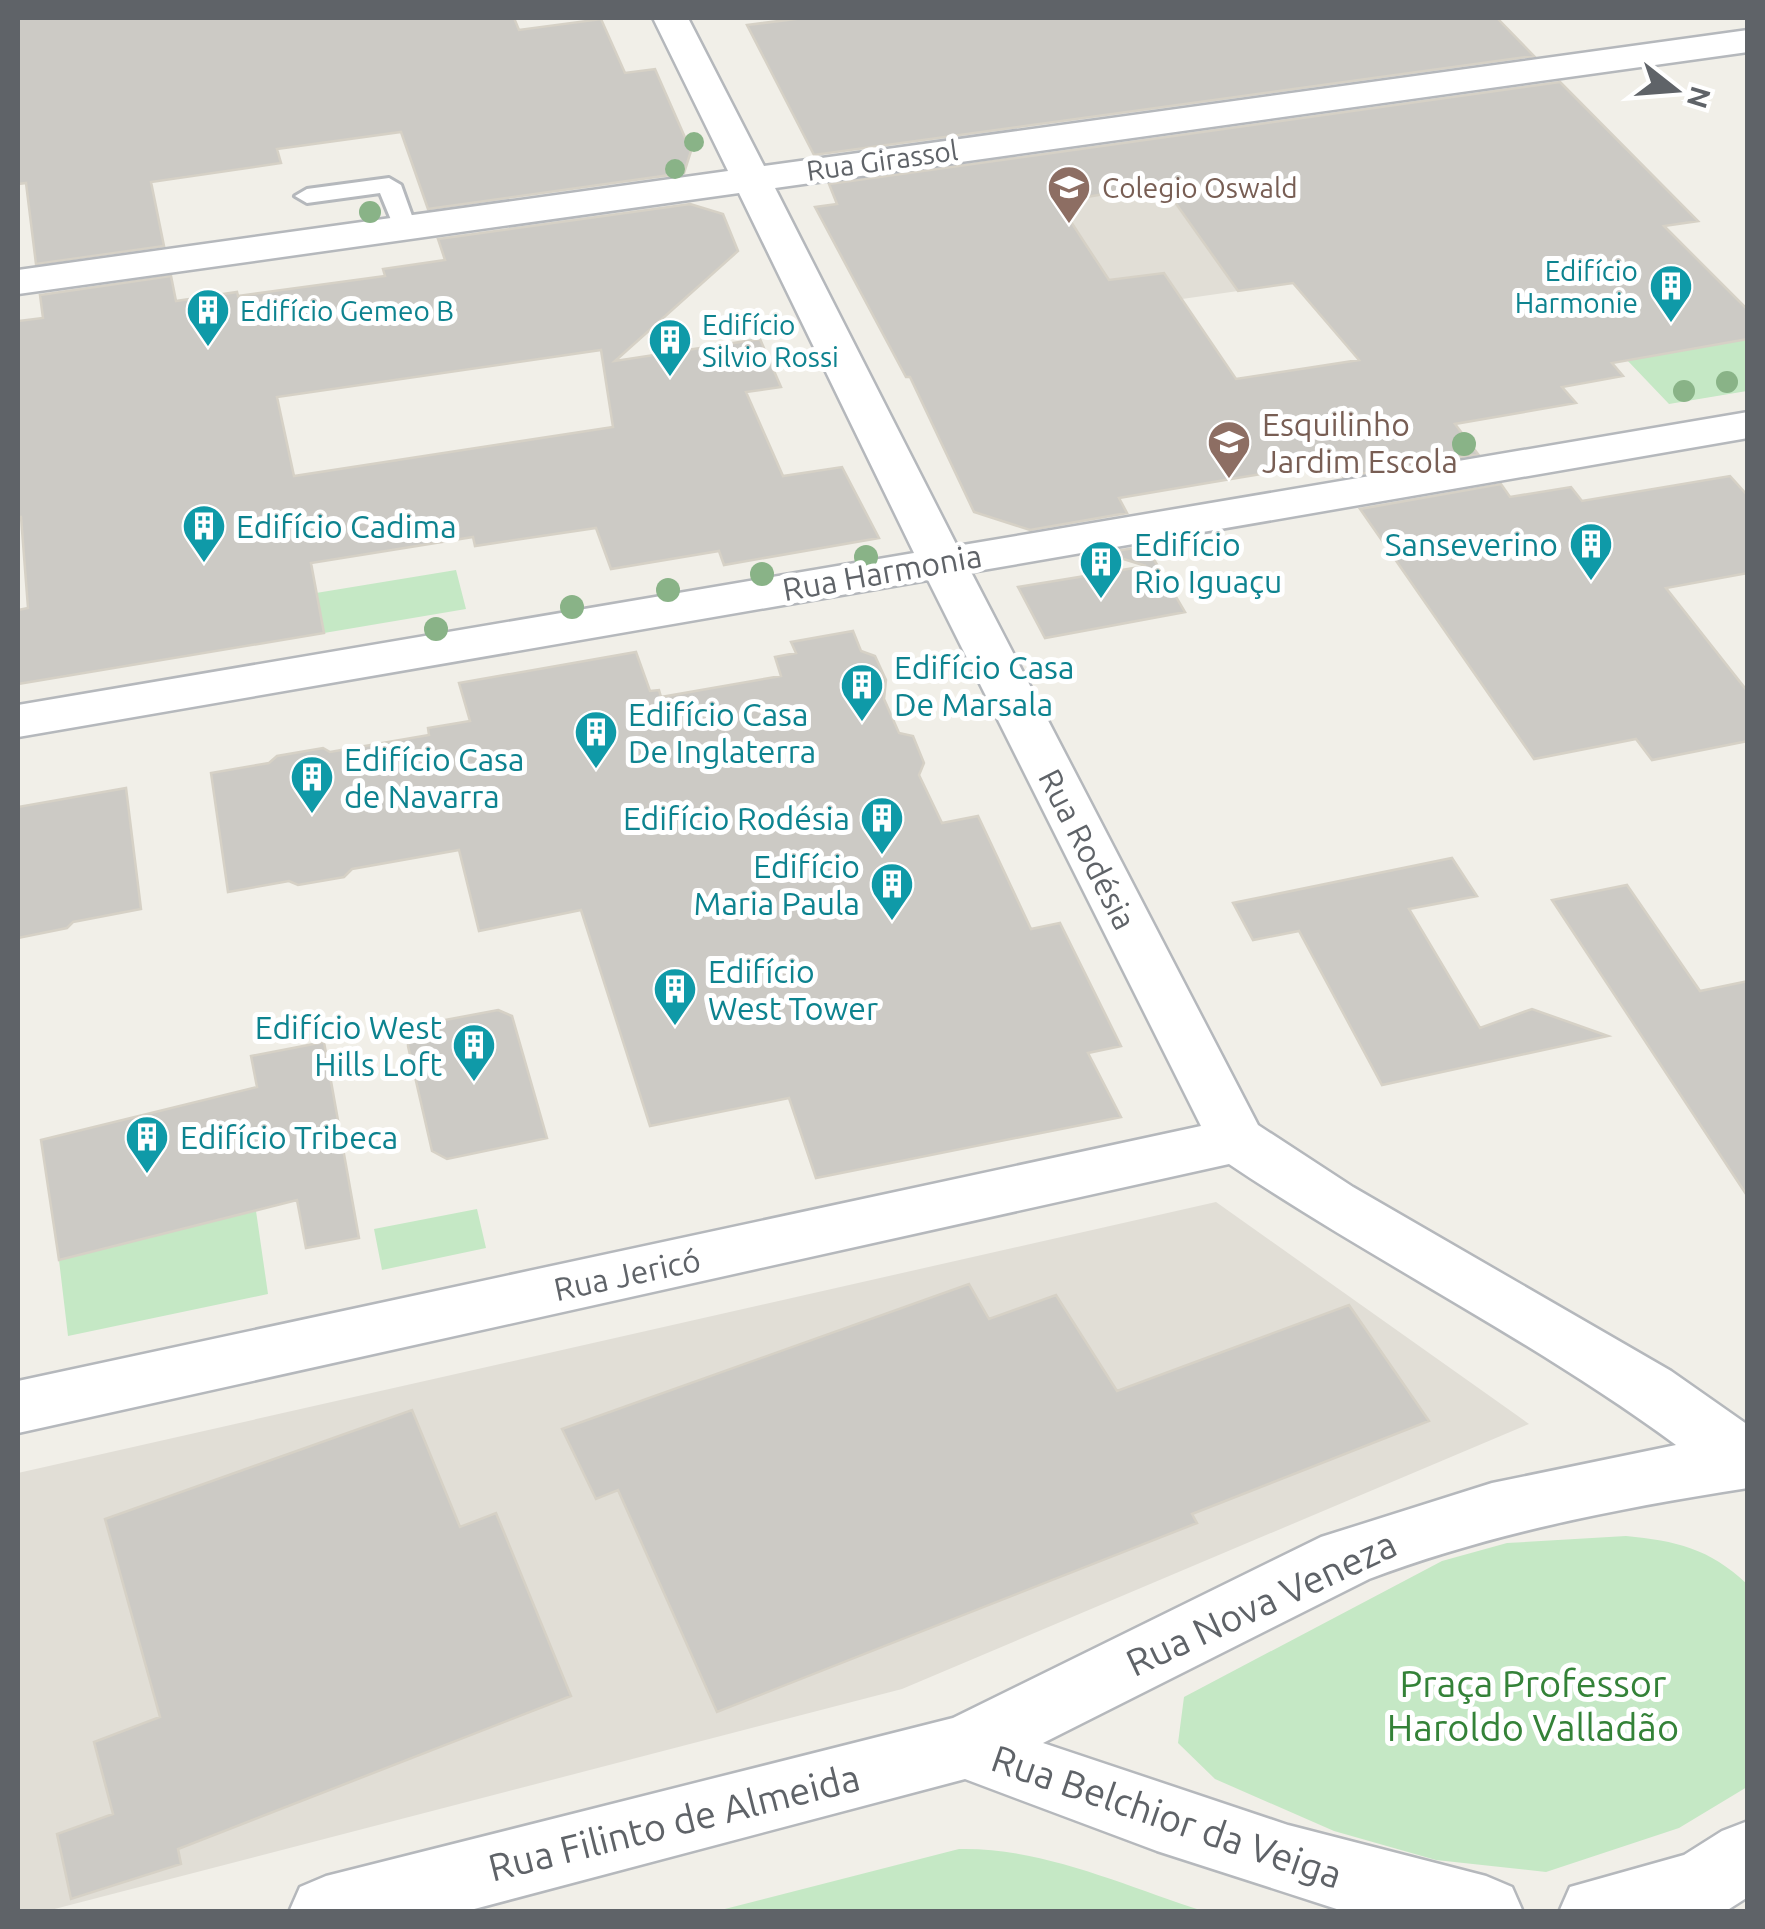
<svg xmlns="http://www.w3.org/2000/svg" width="1765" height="1929" font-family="Ubuntu,sans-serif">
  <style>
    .education { fill: #e1ded6 }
    .green { fill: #c5e8c5 }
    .building { fill: #cccac5; stroke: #d6d1c6; stroke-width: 2.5; fill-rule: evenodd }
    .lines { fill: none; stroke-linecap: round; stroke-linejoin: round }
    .lane-casing { stroke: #b5b8bc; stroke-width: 6 }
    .street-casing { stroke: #b5b8bc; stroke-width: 5 }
    .lane { fill: #fff; fill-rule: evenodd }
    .street { fill: #fff; fill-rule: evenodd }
    .tree { fill: #89b387 }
    .labels { text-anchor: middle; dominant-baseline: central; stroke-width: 10; stroke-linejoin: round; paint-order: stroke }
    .far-street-label { font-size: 28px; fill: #5f6368; stroke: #fff }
    .far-education-label { font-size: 28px; fill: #785e54; stroke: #fff; text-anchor: start }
    .far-culture-label { font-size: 28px; fill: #0d838f; stroke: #fff; text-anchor: start }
    .education-label { font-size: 32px; fill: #785e54; stroke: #fff; text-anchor: start }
    .culture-label { font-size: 32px; fill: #0d838f; stroke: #fff; text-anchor: start }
    .street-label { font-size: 32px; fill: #5f6368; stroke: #fff }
    .near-street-label { font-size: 38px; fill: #5f6368; stroke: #fff }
    .near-park-label { font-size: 38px; fill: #348238; stroke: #fff }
  </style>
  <rect width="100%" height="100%" fill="#f1efe8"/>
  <path class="education" d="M1134 147 1238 291 1182 299 1163 273 1049 288 998 165Z
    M1216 1202 1529 1424 902 1689 43 1912 18 1911V1473Z"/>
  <path class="green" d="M1747 339V391L1669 404 1627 360Z
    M456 570 466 609 324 633 316 593Z
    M477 1209 486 1248 382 1270 374 1229Z
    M256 1211 268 1294 68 1336 59 1260Z
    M1626 1536C1676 1541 1709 1548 1747 1584V1787L1679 1828 1546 1872 1436 1860 1334 1831 1215 1779 1178 1743 1184 1697 1442 1561 1507 1543Z
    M959 1849C1042 1847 1125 1886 1203 1911H717Z"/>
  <path class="building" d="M18 18H514L519 30 601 19 625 73 655 69 691 151 684 173 428 209 401 132 277 149 281 163 151 182 164 246 36 264 26 183 18 184Z
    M803 18H1497L1534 56 814 155 747 25Z
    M1560 82 1698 221 1664 226 1748 310V339L1612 363 1623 376 1562 387 1576 403 1455 424 1478 454 1343 477 1334 462 1231 479 1119 498 1127 513 1030 530 974 512 910 377H906L815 207 837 204 829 184ZM1162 184 1238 291 1293 283 1359 360 1236 379 1164 273 1109 280 1058 202Z
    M690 204 723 214 738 251 615 361 760 339 781 387 746 392 783 476 842 467 879 538 724 565 719 551 611 569 596 528 475 546 473 537 311 563 324 633 18 684V610L28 608 21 517H18V321L43 318 40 295 171 276 176 301 237 292 238 296 385 276 383 269 445 260 438 239ZM601 350 613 427 294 476 277 397Z
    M1730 476 1748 496V573L1666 588 1748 692V741L1652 760 1636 739 1534 759 1360 509 1501 484 1510 497 1571 487 1582 501Z
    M1146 546 1185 612 1045 638 1018 587 1146 566 1104 553Z
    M853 631 861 651 875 656 886 680 884 699 899 733 913 736 924 763 919 775 942 823 978 816 1031 929 1060 923 1121 1046 1088 1053 1121 1117 816 1178 789 1098 650 1126 581 910 479 931 459 850 352 869 344 877 298 885 289 881 228 892 211 773 269 763 277 756 323 748 330 752 429 735 428 728 470 721 459 683 636 652 650 691 659 690 661 697 781 676 775 657 796 653 791 642Z
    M126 788 141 909 73 922 67 928 18 938V807Z
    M1452 858 1477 896 1409 909 1480 1028 1532 1009 1608 1036 1382 1085 1299 931 1253 940 1233 903Z
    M1627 885 1700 991 1748 981V1197L1552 900Z
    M498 1010 512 1016 547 1138 447 1159 432 1151 408 1046V1027Z
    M324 1042 359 1238 306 1248 297 1200 59 1260 41 1140 257 1087 251 1056Z
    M969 1284 989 1319 1056 1295 1117 1391 1349 1305 1429 1421 1192 1514 1197 1523 717 1712 618 1490 596 1499 562 1429Z
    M412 1410 460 1527 496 1513 571 1696 178 1849 181 1864 71 1899 57 1834 113 1814 94 1742 160 1717 105 1519Z"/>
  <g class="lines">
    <g class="lane-casing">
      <path id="lane" d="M389 178 401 185 416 227 412 232H396L380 193 307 203 295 196 307 189Z"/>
    </g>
    <g class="street-casing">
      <path id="street" d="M653 18H688L764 166 1748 30V52L775 188 957 546 1748 412V438L971 572 1258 1125 1353 1187 1671 1371 1748 1425V1488C1619 1508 1491 1533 1369 1579L1043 1743 1288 1825 1486 1876 1512 1887 1523 1912H1346L1157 1851 965 1779 463 1912H289L300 1887 326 1876 953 1718 1321 1537 1492 1483 1676 1445C1535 1341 1375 1262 1229 1164L18 1433V1381L1201 1126 928 580 18 737V705L914 553 739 193 18 294V270L728 171Z
        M1748 1821V1897L1726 1911 1559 1912 1570 1887 1684 1855 1722 1831Z"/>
    </g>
    <use href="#lane" class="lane"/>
    <use href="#street" class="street"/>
  </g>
  <g class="tree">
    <circle cx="694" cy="142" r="10"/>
    <circle cx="675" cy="169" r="10"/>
    <circle cx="370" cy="212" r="11"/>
    <circle cx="1727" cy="382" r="11"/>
    <circle cx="1684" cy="391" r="11"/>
    <circle cx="1464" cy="444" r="12"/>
    <circle cx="866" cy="557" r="12"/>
    <circle cx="762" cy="574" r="12"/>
    <circle cx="668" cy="590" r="12"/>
    <circle cx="572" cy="607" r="12"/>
    <circle cx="436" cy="629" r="12"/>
  </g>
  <defs>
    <g id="school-pin" transform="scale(2.25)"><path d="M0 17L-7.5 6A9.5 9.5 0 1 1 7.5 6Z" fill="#8d6e63" stroke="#fff"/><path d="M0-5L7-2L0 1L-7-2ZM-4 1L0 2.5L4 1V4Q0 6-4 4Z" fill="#fff"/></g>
    <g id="building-pin" transform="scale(2.25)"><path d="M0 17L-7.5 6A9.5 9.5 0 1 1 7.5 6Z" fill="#0f9aa8" stroke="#fff"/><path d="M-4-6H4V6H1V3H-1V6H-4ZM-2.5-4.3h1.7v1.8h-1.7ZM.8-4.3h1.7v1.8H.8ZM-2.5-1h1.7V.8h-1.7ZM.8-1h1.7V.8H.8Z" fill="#fff"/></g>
  </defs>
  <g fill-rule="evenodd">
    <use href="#school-pin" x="1069" y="187"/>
    <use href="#building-pin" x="1671" y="286"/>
    <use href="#building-pin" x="208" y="310"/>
    <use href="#building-pin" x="670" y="340"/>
    <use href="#school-pin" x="1229" y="442"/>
    <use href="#building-pin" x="204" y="526"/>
    <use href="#building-pin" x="1591" y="544"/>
    <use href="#building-pin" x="1101" y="562"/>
    <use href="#building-pin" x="862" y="685"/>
    <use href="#building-pin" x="596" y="732"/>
    <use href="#building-pin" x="312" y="777"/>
    <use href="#building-pin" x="882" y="818"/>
    <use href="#building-pin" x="892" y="884"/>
    <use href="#building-pin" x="675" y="989"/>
    <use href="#building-pin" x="474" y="1045"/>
    <use href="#building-pin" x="147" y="1137"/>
  </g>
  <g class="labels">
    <g class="far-street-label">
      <text transform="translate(882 160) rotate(-8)">Rua Girassol</text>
    </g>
    <g class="far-education-label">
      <text x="1102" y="187">Colegio Oswald</text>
    </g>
    <g class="far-culture-label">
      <text x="1638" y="270" text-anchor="end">Edifício<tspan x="1638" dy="32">Harmonie</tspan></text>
      <text x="240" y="310">Edifício Gemeo B</text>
      <text x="702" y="324">Edifício<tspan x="702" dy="32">Silvio Rossi</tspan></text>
    </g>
    <g class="education-label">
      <text x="1262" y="424">Esquilinho<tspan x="1262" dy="37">Jardim Escola</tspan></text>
    </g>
    <g class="culture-label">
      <text x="236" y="526">Edifício Cadima</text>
      <text x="1134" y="544">Edifício<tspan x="1134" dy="37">Rio Iguaçu</tspan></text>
      <text x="1558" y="544" text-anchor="end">Sanseverino</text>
      <text x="894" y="667">Edifício Casa<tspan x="894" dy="37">De Marsala</tspan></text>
      <text x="628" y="714">Edifício Casa<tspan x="628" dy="37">De Inglaterra</tspan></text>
      <text x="344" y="759">Edifício Casa<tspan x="344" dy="37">de Navarra</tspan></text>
      <text x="850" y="818" text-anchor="end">Edifício Rodésia</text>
      <text x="860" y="866" text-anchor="end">Edifício<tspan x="860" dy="37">Maria Paula</tspan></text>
      <text x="708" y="971">Edifício<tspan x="708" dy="37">West Tower</tspan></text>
      <text x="442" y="1027" text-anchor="end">Edifício West<tspan x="442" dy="37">Hills Loft</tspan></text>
      <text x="180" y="1137">Edifício Tribeca</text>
    </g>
    <g class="street-label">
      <text transform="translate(882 572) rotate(-10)">Rua Harmonia</text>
      <text transform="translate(1088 849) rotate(63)">Rua Rodésia</text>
      <text transform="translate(627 1274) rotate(-12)">Rua Jericó</text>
    </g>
    <g class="near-street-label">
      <text transform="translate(1261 1603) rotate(-25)">Rua Nova Veneza</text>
      <text transform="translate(1167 1816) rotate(19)">Rua Belchior da Veiga</text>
      <text transform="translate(674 1822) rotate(-14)">Rua Filinto de Almeida</text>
    </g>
    <g class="near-park-label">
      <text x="1533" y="1683">Praça Professor<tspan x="1533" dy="44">Haroldo Valladão</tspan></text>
    </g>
  </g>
  <rect width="1765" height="1929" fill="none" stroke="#5f6368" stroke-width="40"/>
  <g transform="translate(1675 90) rotate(107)" stroke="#ffffff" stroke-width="8" paint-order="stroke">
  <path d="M0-8L18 38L0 25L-18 38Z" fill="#5f6368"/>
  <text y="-15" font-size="28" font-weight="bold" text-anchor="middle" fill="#5f6368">N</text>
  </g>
</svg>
